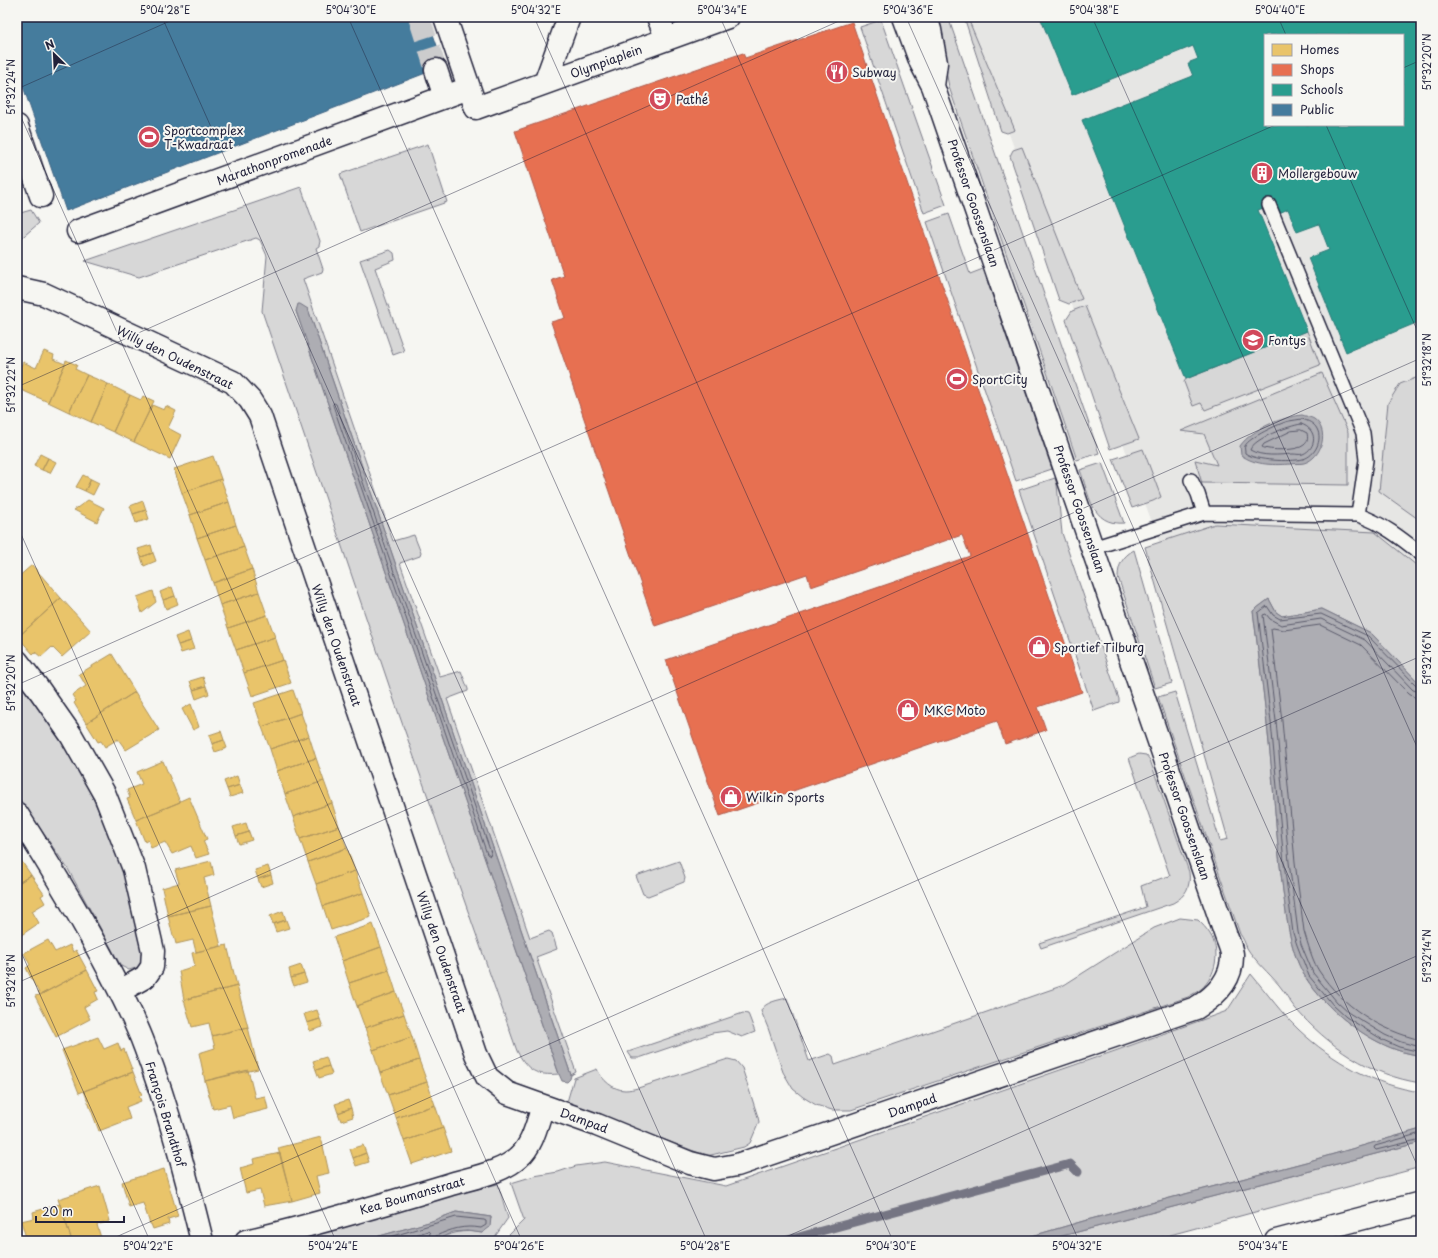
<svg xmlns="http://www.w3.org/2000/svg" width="1438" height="1258" font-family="'Playpen Sans',sans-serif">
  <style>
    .built { fill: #e6e6e4; fill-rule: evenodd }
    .green { fill: #d7d7d7; stroke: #7c7c89 }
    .water { fill: #adadb3; stroke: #757583 }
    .homes { fill: #e9c46a; stroke: #ad935c }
    .shops { fill: #e76f51; stroke: #ac584a }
    .schools { fill: #2a9d8f; stroke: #287876; fill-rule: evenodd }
    .public { fill: #457b9d; stroke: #3a6080 }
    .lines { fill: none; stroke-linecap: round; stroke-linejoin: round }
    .shore { stroke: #5a5a6b; stroke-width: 1 }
    .stream { stroke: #757583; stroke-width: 9 }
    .street-tunnel { stroke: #cccccd; stroke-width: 22; stroke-dasharray: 22 11; stroke-linecap: butt }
    .lane-casing { stroke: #22223b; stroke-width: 16 }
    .street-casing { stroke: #22223b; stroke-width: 25 }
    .highway-casing { stroke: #22223b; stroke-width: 25 }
    .lane { stroke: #f6f6f2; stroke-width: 13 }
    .street { stroke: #f6f6f2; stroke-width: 22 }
    .highway { stroke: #f6f6f2; stroke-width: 22 }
    .ticks { fill: none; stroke: #22223b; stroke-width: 1; stroke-opacity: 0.45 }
    .labels { text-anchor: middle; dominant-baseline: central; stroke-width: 4; stroke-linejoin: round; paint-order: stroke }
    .street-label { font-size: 12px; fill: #22223b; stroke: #f6f6f2 }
    .poi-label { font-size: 12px; fill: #22223b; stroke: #f6f6f2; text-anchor: start }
    .neatline { fill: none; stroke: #22223b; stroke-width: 1.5 }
    .ticks-label { font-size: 10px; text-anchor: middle; fill: #22223b }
  </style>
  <rect width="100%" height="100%" fill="#f6f6f2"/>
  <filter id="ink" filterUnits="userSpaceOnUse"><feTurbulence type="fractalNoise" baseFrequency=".025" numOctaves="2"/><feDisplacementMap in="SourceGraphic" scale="8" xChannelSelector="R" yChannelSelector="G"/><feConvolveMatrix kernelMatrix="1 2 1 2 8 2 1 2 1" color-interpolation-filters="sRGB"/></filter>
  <g filter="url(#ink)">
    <path class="built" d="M966 17H1421V645L1164 555ZM1265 35H1403V125H1265Z"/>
    <path class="green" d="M934 17H948L1099 453 1077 460 949 87 942 51Z
      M964 17H975L969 21 1015 130 1007 133 1001 131Z
      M881 20 946 205 924 213 860 27Z
      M428 144 447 202 360 232 340 174Z
      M1022 147 1082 299 1069 304 1059 300 1010 156 1013 150Z
      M301 187 320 241 319 246 316 248 323 269 322 272 303 279 393 541 414 535 421 553 420 556 400 563 440 677 461 671 468 689V691L447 699 530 938 549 931 552 933 557 949 536 957 576 1072 571 1075 308 309 296 311 559 1074C536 1076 528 1071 517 1051L394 700 262 311 267 256 260 240 256 238 139 277 85 261Z
      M31 210 39 223 17 242V214Z
      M949 214 970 274 983 269 1052 469 1016 481 927 222Z
      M390 250 394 253 395 260 375 268 404 351 393 355 360 260Z
      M1085 306 1139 439 1110 449 1066 320 1072 311Z
      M1307 331 1320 365 1205 410 1201 403 1193 406 1184 382 1186 379Z
      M1322 373 1348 432V485L1202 483 1195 460 1217 465 1204 434 1181 431Z
      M1421 376V521L1379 491 1388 403 1400 384Z
      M1143 449 1161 497 1153 501 1132 508 1113 459Z
      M1102 463 1124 523C1091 526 1089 493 1080 470Z
      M1055 478 1057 485 1062 533 1119 699V702L1094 711 1019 490Z
      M1215 524 1375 532 1421 569V685L1371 633 1322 609 1282 616 1276 612 1269 599 1253 611C1260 665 1267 719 1272 773 1275 813 1278 852 1283 891 1287 919 1290 953 1306 978 1325 1008 1364 1039 1397 1050 1405 1053 1413 1054 1421 1056V1083C1371 1076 1327 1045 1295 1008 1289 1001 1285 992 1279 985 1269 973 1255 961 1247 948 1245 943 1243 938 1240 934L1158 697 1175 692 1220 841 1228 839 1145 547Z
      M1134 550 1172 683 1155 688 1118 577C1118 565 1123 556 1134 550Z
      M17 680 48 722 77 765 91 794 125 870 145 954 144 963 139 967 129 970 121 966 68 869 17 795Z
      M1139 754 1146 755 1150 760 1189 872C1191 886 1186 896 1173 903L1041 948 1039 943 1146 907 1141 886 1162 878 1170 876 1129 758Z
      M679 861 685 878 684 882 648 896 643 894 636 876Z
      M1180 918 1198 920C1202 924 1207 929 1210 934 1221 951 1216 976 1201 989 1198 992 1192 994 1188 997L851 1110H832L816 1105 803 1097 793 1089 783 1072 768 1028 761 1011C764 1002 779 1000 787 998L809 1061 830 1054 833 1056 835 1065 1064 985 1154 928Z
      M1251 974C1267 993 1282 1014 1299 1030 1332 1061 1376 1086 1421 1092V1129L1306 1162 1087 1220 1015 1241H503L524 1220 511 1183 534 1176 558 1172 576 1166 605 1162 726 1186 1112 1052 1227 1011Z
      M743 1013 748 1014 749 1016 755 1032 742 1037 727 1031 712 1033 639 1058H632L628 1052Z
      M728 1059 736 1061 742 1068 758 1117 759 1122 750 1143 744 1147 707 1156 602 1116 567 1102 574 1078 597 1069C602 1080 613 1090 625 1090 629 1090 634 1089 638 1088Z
      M1421 1142V1167L1148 1241H1043Z
      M498 1184 508 1218 494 1238 488 1241H434C451 1233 462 1229 482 1233L490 1222 491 1217 456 1212 429 1222 362 1241H281L417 1203Z"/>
    <path class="water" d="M298 304H300L308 309 571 1075 570 1079 567 1082 562 1081 559 1074 296 311Z
      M1302 415C1305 416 1311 417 1314 419 1330 430 1322 458 1304 463 1300 464 1296 463 1292 464 1275 465 1256 466 1241 455L1240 446C1252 429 1282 417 1302 415Z
      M1269 599 1276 612 1282 616 1322 609 1371 633 1421 685V1056C1413 1054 1405 1053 1397 1050 1364 1039 1325 1008 1306 978 1290 953 1287 919 1283 891 1278 852 1275 813 1272 773 1267 719 1260 665 1253 611Z
      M1421 1129V1142L1043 1241H1015L1087 1220 1306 1162Z
      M456 1212 491 1217 490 1227 482 1233 467 1231 453 1232 434 1241H362L429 1222Z"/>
    <path class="homes" d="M44 351 54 355 53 359 65 364 48 402 17 388V374L23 362 36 368Z
      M66 360 77 365 75 369 87 375 69 412 48 402 65 364Z
      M87 375 108 384 91 422 69 412Z
      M108 384 130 395 113 432 91 422Z
      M130 395 141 400 143 396 154 401 134 442 113 432Z
      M152 405 164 410 166 406 176 411 168 428 181 435 170 459 134 442Z
      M40 454 48 458 42 470 34 466Z
      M213 456 221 479 182 493 174 469Z
      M48 458 56 462 50 473 42 470Z
      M83 475 91 479 85 491 76 487Z
      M91 479 99 483 93 495 85 491Z
      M221 479 229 502 190 515 182 493Z
      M88 500 104 508 97 522 74 510Z
      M143 501 146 510 133 514 130 506Z
      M229 502 236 525 197 538 190 515Z
      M146 510 149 519 136 523 133 514Z
      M236 525 244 547 205 560 197 538Z
      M151 545 153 553 141 557 138 549Z
      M244 547 252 569 213 583 205 560Z
      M153 553 156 561 144 566 141 557Z
      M32 565 61 598 18 637 17 578Z
      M252 569 259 592 220 605 213 583Z
      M172 587 175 596 163 600 160 592Z
      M153 591 156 602 142 613 137 597Z
      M259 592 267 615 228 628 220 605Z
      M175 596 178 604 166 609 163 600Z
      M61 598 91 631 62 657 52 647 41 657 35 652 33 654 18 637Z
      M267 615 275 637 236 650 228 628Z
      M188 632 191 641 178 645 175 637Z
      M275 637 283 660 244 673 236 650Z
      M191 641 194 649 181 653 178 645Z
      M112 654 135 692 86 723 74 703 76 701 72 695 86 686 79 674Z
      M283 660 291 683 252 696 244 673Z
      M203 677 206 686 193 690 190 681Z
      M206 686 209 694 196 699 193 690Z
      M293 690 301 713 262 727 254 703Z
      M135 692 159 730 126 750 118 739 105 747 101 741 98 742 86 723Z
      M191 704 199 727 193 730 182 709Z
      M301 713 309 736 270 749 262 727Z
      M221 731 224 740 212 744 209 735Z
      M309 736 316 758 277 771 270 749Z
      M224 740 227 748 215 752 212 744Z
      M316 758 324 781 285 794 277 771Z
      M163 761 180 802 136 820 127 799 130 798 127 790 142 784 137 772Z
      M237 776 240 785 227 789 224 781Z
      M324 781 332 803 293 817 285 794Z
      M240 785 243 793 230 797 227 789Z
      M189 797 207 839 203 841 209 854 196 858 191 846 172 854 165 842 151 848 148 840 145 842 136 820 180 802V801Z
      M332 803 339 826 300 839 293 817Z
      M246 823 249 832 236 836 233 827Z
      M339 826 347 848 308 862 300 839Z
      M249 832 252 840 239 844 236 836Z
      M347 848 355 871 316 884 308 862Z
      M17 856H18L31 875 17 884Z
      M211 861 214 875 204 878 211 906 168 916 162 888 179 883 175 870Z
      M268 866 271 875 258 879 255 870Z
      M355 871 363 893 323 906 316 884Z
      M31 875 44 894 41 896 45 903 32 911 39 923 17 938V884Z
      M271 875 273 883 261 887 258 879Z
      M363 893 371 917 331 930 323 906Z
      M211 906 221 946 196 952 193 940 176 944 174 936H173L168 916Z
      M283 911 286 920 273 924 270 916Z
      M286 920 289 928 276 932 273 924Z
      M373 924 381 947 342 961 334 937Z
      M48 940 55 952 70 945 73 952 76 950 87 970 40 995 26 968 30 965 24 953Z
      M227 945 237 986 184 1000 179 971 195 966 192 953Z
      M381 947 389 970 349 983 342 961Z
      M301 965 304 974 291 978 289 969Z
      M87 970 98 991 95 992 98 999 84 1007 90 1019 56 1037 35 996 40 995Z
      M389 970 396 992 357 1006 349 983Z
      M304 974 307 982 294 986 291 978Z
      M237 986 248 1027 212 1036 209 1023 192 1027 184 1000Z
      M396 992 404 1014 365 1028 357 1006Z
      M317 1010 320 1019 307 1023 304 1014Z
      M404 1014 412 1037 373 1050 365 1028Z
      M320 1019 323 1027 310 1031 307 1023Z
      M248 1027 258 1069 205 1081 199 1053 215 1048 212 1036Z
      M98 1037 104 1049 118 1043 121 1051 124 1049 133 1072 79 1093 62 1050Z
      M412 1037 419 1060 380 1073 373 1050Z
      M326 1057 329 1066 316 1070 313 1061Z
      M419 1060 427 1082 388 1095 380 1073Z
      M329 1066 332 1074 319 1078 316 1070Z
      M248 1070 255 1098 265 1096 268 1109 233 1118 230 1105 213 1109 205 1081Z
      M133 1072 142 1095 139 1096 141 1101 126 1107 130 1119 99 1131 84 1091Z
      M427 1082 435 1105 396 1118 388 1095Z
      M348 1100 351 1108 338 1113 335 1104Z
      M435 1105 443 1128 404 1141 396 1118Z
      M351 1108 353 1117 341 1121 338 1113Z
      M443 1128 451 1151 412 1164 404 1141Z
      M321 1137 329 1173 316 1176 320 1193 292 1201 278 1148Z
      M363 1145 366 1153 353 1158 350 1149Z
      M280 1153 292 1201 264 1206 260 1190 246 1193 240 1168 254 1164 253 1159Z
      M366 1153 369 1162 356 1166 353 1158Z
      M164 1169 178 1216 168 1219 169 1224 153 1229 151 1224H150L143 1203 129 1207 122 1182Z
      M100 1186 110 1221 97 1225 102 1241H72L58 1199Z
      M60 1204 72 1241H27L21 1221 34 1218 33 1212Z"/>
    <path class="shops" d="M852 22 1082 692 1038 707 1046 730 1005 744 997 721 720 816 666 660 970 556 962 535 811 587 807 574 655 626 551 322 565 318 552 280 564 276 515 131 743 53 745 58Z"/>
    <path class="schools" d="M1040 17H1421V129L1417 130 1421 141V321L1346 352 1308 258 1329 250 1319 224 1297 232 1288 209 1277 214 1271 205 1258 210 1307 331 1186 379 1082 120 1193 76 1188 64H1190V62L1198 59 1193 46 1072 95ZM1265 35H1403V125H1265Z"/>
    <path class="public" d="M17 17H427L444 66 66 211 17 69Z"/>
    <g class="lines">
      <path class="shore" d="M334 403 336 404 491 853 490 856 487 854 333 405Z
        M1302 419C1308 421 1314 423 1317 429 1323 440 1315 456 1303 459 1290 462 1255 461 1245 453 1245 450 1244 448 1245 446 1248 438 1280 423 1289 421 1293 420 1298 420 1302 419Z
        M1301 424C1318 429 1317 448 1303 454 1300 455 1296 454 1293 454 1279 455 1262 457 1250 450 1254 438 1289 426 1301 424Z
        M1301 430 1307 433C1308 438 1308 442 1304 445 1298 451 1269 451 1262 447L1264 444 1291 431Z
        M1421 687 1417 686 1368 636 1321 614 1280 619 1273 615 1267 606 1258 613 1271 722 1284 863 1293 933 1297 945 1309 976 1333 1005 1346 1017 1383 1040 1399 1047 1421 1052
        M1421 692 1413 690 1365 640 1321 619 1281 625 1270 619 1266 614 1263 615 1276 721 1289 862 1298 932 1301 944 1313 973 1337 1002 1349 1013 1385 1035 1401 1042 1421 1047
        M1421 698 1414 697 1409 694 1361 645 1320 625 1284 630 1273 628 1271 629 1282 721 1295 862 1304 931C1308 944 1312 960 1319 971 1342 1006 1381 1031 1421 1040
        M1421 1133 1375 1146 1374 1148 1376 1150 1421 1139
        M377 1241 456 1217 484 1220 486 1221V1225L481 1228C464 1225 451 1229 436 1236L433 1241
        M396 1241 428 1231 430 1233 428 1241"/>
      <path class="stream" d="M784 1241 1070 1164 1078 1172"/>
      <path class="street-tunnel" d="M419 17 436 70"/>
      <g class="lane-casing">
        <path id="lane" d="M1269 205 1363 433 1366 460 1358 515
          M1191 480 1198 494 1204 513
          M1093 548 1204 513 1358 515C1382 523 1401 538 1421 554"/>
      </g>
      <g class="street-casing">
        <path id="street" d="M445 17 476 108 728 17
          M658 17 667 39
          M926 17 930 30 936 63 933 86
          M436 70 445 97
          M545 83 569 17
          M17 126 41 196
          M78 231 469 88
          M17 288 44 294 233 382 250 400 260 416 476 1054 487 1077 507 1093 597 1125 690 1163 714 1169 737 1165 1196 1008C1216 996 1233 979 1232 954 1231 947 1227 939 1225 933L933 86 921 63 904 17
          M17 661 38 688 71 735 105 795 134 869 153 951 152 967 145 977 120 991
          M17 814C51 867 83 920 112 976 124 999 136 1022 145 1047 169 1110 186 1176 202 1241
          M246 1241C314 1225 382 1205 448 1185 470 1178 502 1173 519 1157 533 1145 537 1123 543 1106"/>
      </g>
      <g class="highway-casing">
        <path id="highway" d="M1276 1241 1421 1203"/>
      </g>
      <use href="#lane" class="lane"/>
      <use href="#street" class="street"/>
      <use href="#highway" class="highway"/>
    </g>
  </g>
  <path class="ticks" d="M162 17 707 1241M348 17 893 1241M534 17 1079 1241M720 17 1265 1241M906 17 1421 1174M1092 17 1421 756M1278 17 1286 35M1403 68 1421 60M17 89 179 17M17 108 522 1241M1326 125 1421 339M17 387 848 17M17 525 336 1241M17 685 1275 125M17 943 150 1241M17 983 1421 358M107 1241 1421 656M777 1241 1421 954"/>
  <defs>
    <g id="restaurant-disc" transform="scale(1.15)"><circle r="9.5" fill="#d1495b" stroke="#f6f6f2"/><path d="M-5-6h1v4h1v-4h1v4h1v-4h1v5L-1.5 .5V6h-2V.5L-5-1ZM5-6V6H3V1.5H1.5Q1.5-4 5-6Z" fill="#fff"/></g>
    <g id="theatre-disc" transform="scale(1.15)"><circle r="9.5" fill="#d1495b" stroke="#f6f6f2"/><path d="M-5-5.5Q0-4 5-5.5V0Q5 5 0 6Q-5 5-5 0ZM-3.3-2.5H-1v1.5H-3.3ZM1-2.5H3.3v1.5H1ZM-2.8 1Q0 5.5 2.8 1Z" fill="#fff"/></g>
    <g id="stadium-disc" transform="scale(1.15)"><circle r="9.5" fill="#d1495b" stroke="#f6f6f2"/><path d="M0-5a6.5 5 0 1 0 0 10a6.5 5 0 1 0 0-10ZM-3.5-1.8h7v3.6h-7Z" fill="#fff"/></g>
    <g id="building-disc" transform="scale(1.15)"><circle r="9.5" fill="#d1495b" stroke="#f6f6f2"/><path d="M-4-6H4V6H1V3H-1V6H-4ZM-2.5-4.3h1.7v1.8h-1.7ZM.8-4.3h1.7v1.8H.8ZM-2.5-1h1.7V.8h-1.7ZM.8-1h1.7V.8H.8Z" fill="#fff"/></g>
    <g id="university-disc" transform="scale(1.15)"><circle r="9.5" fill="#d1495b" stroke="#f6f6f2"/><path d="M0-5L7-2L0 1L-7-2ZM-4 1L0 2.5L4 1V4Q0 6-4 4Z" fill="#fff"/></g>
    <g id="shop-disc" transform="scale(1.15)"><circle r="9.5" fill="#d1495b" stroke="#f6f6f2"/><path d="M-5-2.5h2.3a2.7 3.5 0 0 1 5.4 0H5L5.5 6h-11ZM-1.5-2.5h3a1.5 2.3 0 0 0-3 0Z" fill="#fff"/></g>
  </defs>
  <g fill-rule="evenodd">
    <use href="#restaurant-disc" x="837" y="72"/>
    <use href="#theatre-disc" x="660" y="99"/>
    <use href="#stadium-disc" x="149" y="137"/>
    <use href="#building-disc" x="1262" y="173"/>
    <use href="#university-disc" x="1253" y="340"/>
    <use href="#stadium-disc" x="957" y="379"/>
    <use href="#shop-disc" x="1039" y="647"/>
    <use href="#shop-disc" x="908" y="710"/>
    <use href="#shop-disc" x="731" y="797"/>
  </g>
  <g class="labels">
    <g class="street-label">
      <text transform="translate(606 61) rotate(-20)">Olympiaplein</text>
      <text transform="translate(274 160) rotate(-20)">Marathonpromenade</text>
      <text transform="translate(974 203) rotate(71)">Professor Goossenslaan</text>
      <text transform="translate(175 357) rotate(26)">Willy den Oudenstraat</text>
      <text transform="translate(1080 509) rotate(71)">Professor Goossenslaan</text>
      <text transform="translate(337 645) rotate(71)">Willy den Oudenstraat</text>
      <text transform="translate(1185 816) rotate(71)">Professor Goossenslaan</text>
      <text transform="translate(442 952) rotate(71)">Willy den Oudenstraat</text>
      <text transform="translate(912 1105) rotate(-19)">Dampad</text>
      <text transform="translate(166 1114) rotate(73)">François Brandthof</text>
      <text transform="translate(584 1120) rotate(20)">Dampad</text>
      <text transform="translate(412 1195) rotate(-16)">Kea Boumanstraat</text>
    </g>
    <g class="poi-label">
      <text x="852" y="72">Subway</text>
      <text x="676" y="99">Pathé</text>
      <text x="164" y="130">Sportcomplex<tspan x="164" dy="14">T-Kwadraat</tspan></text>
      <text x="1278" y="173">Mollergebouw</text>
      <text x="1268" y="340">Fontys</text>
      <text x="972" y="379">SportCity</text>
      <text x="1054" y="647">Sportief Tilburg</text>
      <text x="924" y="710">MKC Moto</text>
      <text x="746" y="797">Wilkin Sports</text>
    </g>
  </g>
  <rect width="1438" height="1258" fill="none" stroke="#f6f6f2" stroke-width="44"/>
  <rect x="1264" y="34" width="140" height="92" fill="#f6f6f2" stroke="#a1a1a9"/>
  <rect x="1272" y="44" width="20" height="12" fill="#e9c46a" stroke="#a1a1a9"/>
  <text x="1300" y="54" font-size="12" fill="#22223b">Homes</text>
  <rect x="1272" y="64" width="20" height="12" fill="#e76f51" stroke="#a1a1a9"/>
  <text x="1300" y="74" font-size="12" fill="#22223b">Shops</text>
  <rect x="1272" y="84" width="20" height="12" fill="#2a9d8f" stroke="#a1a1a9"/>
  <text x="1300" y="94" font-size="12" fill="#22223b">Schools</text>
  <rect x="1272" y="104" width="20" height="12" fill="#457b9d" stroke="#a1a1a9"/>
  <text x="1300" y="114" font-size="12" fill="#22223b">Public</text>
  <g transform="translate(54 54) rotate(336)" stroke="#f6f6f2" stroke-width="3" paint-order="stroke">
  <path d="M0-3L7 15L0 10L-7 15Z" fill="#22223b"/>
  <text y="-6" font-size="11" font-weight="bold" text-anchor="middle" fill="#22223b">N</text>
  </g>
  <path d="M36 1216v6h88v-6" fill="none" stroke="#22223b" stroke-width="2"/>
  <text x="42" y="1216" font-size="12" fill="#22223b" stroke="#f6f6f2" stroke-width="3" paint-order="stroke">20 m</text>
  <rect x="22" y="22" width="1394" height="1214" class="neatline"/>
  <g class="ticks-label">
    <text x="165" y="14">5°04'28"E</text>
    <text x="351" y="14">5°04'30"E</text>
    <text x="536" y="14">5°04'32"E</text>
    <text x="722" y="14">5°04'34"E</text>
    <text x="908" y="14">5°04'36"E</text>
    <text x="1094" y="14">5°04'38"E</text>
    <text x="1280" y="14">5°04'40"E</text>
    <text transform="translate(1427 62) rotate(-90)" y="4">51°32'20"N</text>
    <text transform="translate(11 87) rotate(-90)" y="4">51°32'24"N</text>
    <text transform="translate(1427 360) rotate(-90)" y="4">51°32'18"N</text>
    <text transform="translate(11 385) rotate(-90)" y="4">51°32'22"N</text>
    <text transform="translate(1427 658) rotate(-90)" y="4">51°32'16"N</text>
    <text transform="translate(11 683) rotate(-90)" y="4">51°32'20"N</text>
    <text transform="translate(1427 956) rotate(-90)" y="4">51°32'14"N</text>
    <text transform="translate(11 981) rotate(-90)" y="4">51°32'18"N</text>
    <text x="148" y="1250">5°04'22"E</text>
    <text x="333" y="1250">5°04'24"E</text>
    <text x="519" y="1250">5°04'26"E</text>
    <text x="705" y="1250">5°04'28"E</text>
    <text x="891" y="1250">5°04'30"E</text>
    <text x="1077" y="1250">5°04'32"E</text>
    <text x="1263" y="1250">5°04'34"E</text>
  </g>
</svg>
